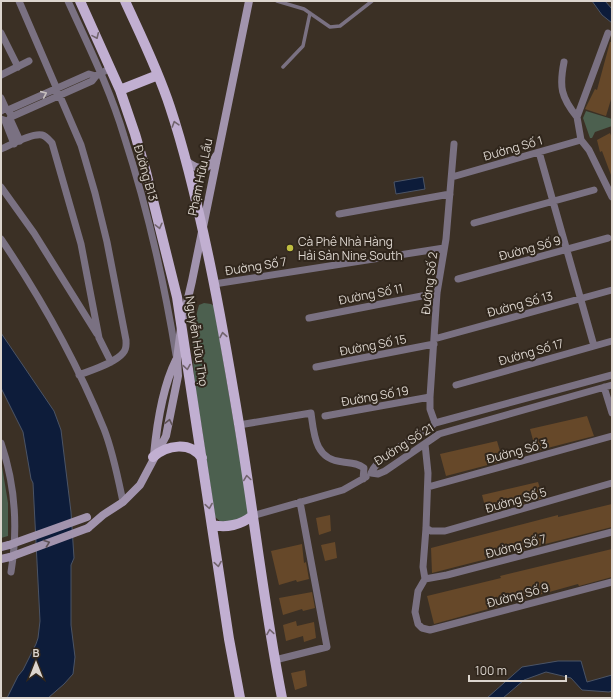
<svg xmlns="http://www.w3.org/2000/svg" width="613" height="699" font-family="Manrope,sans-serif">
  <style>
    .green { fill: #4c604f }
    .water { fill: #0d1c3a; stroke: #4b5466 }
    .building { fill: #664829 }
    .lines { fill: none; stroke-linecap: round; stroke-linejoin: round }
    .service { stroke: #7a7182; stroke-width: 3.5 }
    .minor { stroke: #7a7182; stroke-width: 7 }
    .secondary { stroke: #a294ae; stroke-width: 8 }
    .primary { stroke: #c1afd1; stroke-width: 10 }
    .secondary-bridge { stroke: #a294ae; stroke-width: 8 }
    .oneway { stroke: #71646d }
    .oneway2 { stroke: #c8c1bf }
    .oneway3 { stroke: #5e5256 }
    .poi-dot { fill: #c0be40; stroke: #30261c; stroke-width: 1.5 }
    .labels { text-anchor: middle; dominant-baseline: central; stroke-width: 4; stroke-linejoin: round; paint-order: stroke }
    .street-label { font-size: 12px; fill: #dcd5ce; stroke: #30261c }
    .poi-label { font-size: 12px; fill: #dcd5ce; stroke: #30261c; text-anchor: start }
  </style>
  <rect width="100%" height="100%" fill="#3b3025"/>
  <path class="green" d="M586 111 612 119V126L595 132 592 138H590L583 118Z
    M204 303 211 304 214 306 249 512C243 522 232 521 221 522L215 517C211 488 206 459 202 429 195 388 187 345 199 305Z
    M1 460 8 503V536L1 538Z"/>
  <path class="water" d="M592 1H605L612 9V23L602 15Z
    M423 177 425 189 396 194 394 182Z
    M1 333 54 411 61 430 71 512 74 558 71 565V625L75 657 73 674 64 684 48 698H7L18 676 23 670 36 644 38 638 40 621 33 483 31 479 23 432 1 388Z
    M558 661H581L587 682 612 675V691L609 692 582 690 571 678 546 672 524 680 503 698H487L522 667Z"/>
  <path class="building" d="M610 42H612V96L606 116 585 109 595 89 597 90Z
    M610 133 612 138 611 175 602 151 600 152 597 140Z
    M587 416 594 436 536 451 530 429Z
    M497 441 503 461 446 476 440 454Z
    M538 482 543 498 487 514 482 495Z
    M612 504V527L432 573 431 548 558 515V517Z
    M330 515 331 531 319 535 316 518Z
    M335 542 337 558 325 561 321 545Z
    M302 544 304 563 306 562 309 579 297 582 296 580 279 585 271 551Z
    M612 549V577L579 586 578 584 434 624 427 596 501 578 500 576Z
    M312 592 315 608 303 611 302 609 283 615 279 598Z
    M296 621 297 626 314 622 316 638 304 642 303 636 286 641 283 625Z
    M305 670 307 686 295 690 291 673Z"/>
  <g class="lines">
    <path class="service" d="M277 1 304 9 330 27 340 26 372 1
      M283 67 303 46 310 13"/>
    <path class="minor" d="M19 1 81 145 95 193 107 242 126 340C126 345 127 349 123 353 115 363 92 370 79 375
      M68 1C88 45 110 89 124 136 147 207 164 281 176 355
      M1 33 18 67
      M564 62C559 87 561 97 577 117
      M1 75 29 61
      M1 98 6 109
      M8 110 89 74 96 76
      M1 111 4 109 8 110 11 115 10 119 7 121 1 119
      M11 117 92 81 96 76 105 71
      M10 119 20 141
      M5 121 14 144
      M581 140 577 117 608 33
      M581 140 589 150 612 197
      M1 149C11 145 31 133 42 135 46 136 49 140 52 143L81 244 99 338 111 362
      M539 152 594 346
      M452 177 581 140
      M1 187 34 233 97 334
      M339 214 450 194
      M474 223 594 190
      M1 239C41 298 77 363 104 429 113 452 118 478 123 502
      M458 279 608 238
      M214 284 444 248
      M309 318 437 293
      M434 339 612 290
      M316 367 434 344
      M456 385 612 341
      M604 387 612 413
      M325 416 430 397
      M435 423 430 409V397L437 293 446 239 454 144
      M239 425 311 413C314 435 315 460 343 462 351 463 358 463 364 468L363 479
      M1 443C15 484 18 529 11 572
      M425 444 428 473 426 528 423 567 425 579 418 591 415 612 418 624 422 628 430 630 612 582
      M371 473C378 455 420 437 435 423L612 375
      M371 473 378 474 385 471 439 434 612 385
      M428 487 612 436
      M252 516 343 490 366 477
      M426 528 431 531H445L612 483
      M425 579 447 575 612 532
      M275 660 327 647 300 502"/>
    <path class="secondary" d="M186 161C199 171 208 172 216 156
      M154 455C157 423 162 388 176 360
      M88 528 103 515 123 502 140 485 166 436 178 376 177 359 181 328 192 281 249 1
      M1 547 9 545
      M1 559 10 557"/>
    <path class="primary" d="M80 1 120 90 135 134 146 172 177 297 229 639 240 698
      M125 1C141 36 158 70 170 107 187 158 199 211 210 264 221 317 230 370 239 424 254 515 264 607 282 698
      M120 90 158 75
      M153 457C167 445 190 441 202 458
      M213 525C226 528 241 525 252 516"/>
    <path class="secondary-bridge" d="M9 545 87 517
      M10 557 88 528"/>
  </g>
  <defs><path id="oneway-chevron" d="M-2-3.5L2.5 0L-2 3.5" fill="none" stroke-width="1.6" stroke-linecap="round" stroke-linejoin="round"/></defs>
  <g class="oneway">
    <use href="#oneway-chevron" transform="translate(96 36) rotate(66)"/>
    <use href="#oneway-chevron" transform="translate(175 124) rotate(-107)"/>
    <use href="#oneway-chevron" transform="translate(159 226) rotate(76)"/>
    <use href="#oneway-chevron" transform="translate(223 335) rotate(-100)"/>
    <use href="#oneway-chevron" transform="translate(187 367) rotate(81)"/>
    <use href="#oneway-chevron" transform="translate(247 478) rotate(-98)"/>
    <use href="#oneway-chevron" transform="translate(209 506) rotate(81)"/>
    <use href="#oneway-chevron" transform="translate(218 564) rotate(81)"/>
    <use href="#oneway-chevron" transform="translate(270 632) rotate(-99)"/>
  </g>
  <use class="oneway2" href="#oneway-chevron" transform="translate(44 94) rotate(-24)"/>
  <g class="oneway3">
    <use href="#oneway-chevron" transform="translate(169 422) rotate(-78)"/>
    <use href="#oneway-chevron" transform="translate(47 543) rotate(-20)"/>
  </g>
  <circle class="poi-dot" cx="290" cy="248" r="4"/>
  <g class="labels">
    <g class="street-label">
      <text transform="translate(513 148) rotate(-16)">Đường Số 1</text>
      <text transform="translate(146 173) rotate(74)">Đường B13</text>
      <text transform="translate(200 177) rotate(-78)">Phạm Hữu Lầu</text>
      <text transform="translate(530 248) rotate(-15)">Đường Số 9</text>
      <text transform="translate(256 266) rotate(-9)">Đường Số 7</text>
      <text transform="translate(429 283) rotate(-83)">Đường Số 2</text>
      <text transform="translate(371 294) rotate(-11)">Đường Số 11</text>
      <text transform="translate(520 304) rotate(-15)">Đường Số 13</text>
      <text transform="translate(197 341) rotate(81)">Nguyễn Hữu Thọ</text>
      <text transform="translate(373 345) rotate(-11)">Đường Số 15</text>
      <text transform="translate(531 352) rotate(-16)">Đường Số 17</text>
      <text transform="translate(375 396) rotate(-10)">Đường Số 19</text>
      <text transform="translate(404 444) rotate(-32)">Đường Số 21</text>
      <text transform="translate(517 451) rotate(-15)">Đường Số 3</text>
      <text transform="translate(516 500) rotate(-16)">Đường Số 5</text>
      <text transform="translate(516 546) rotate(-15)">Đường Số 7</text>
      <text transform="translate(518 595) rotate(-15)">Đường Số 9</text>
    </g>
    <g class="poi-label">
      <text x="298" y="241">Cà Phê Nhà Hàng<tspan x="298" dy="14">Hải Sản Nine South</tspan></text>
    </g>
  </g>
  <rect width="613" height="699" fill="none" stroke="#dcd5ce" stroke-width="4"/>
  <g transform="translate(36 663)" stroke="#30261c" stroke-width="3" paint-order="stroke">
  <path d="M0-3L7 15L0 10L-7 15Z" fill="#dcd5ce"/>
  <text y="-6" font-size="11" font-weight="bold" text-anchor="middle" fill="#dcd5ce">B</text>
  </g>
  <path d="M469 675v6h97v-6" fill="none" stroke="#dcd5ce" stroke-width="2"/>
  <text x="475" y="675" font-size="12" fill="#dcd5ce" stroke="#30261c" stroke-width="3" paint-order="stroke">100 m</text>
</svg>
